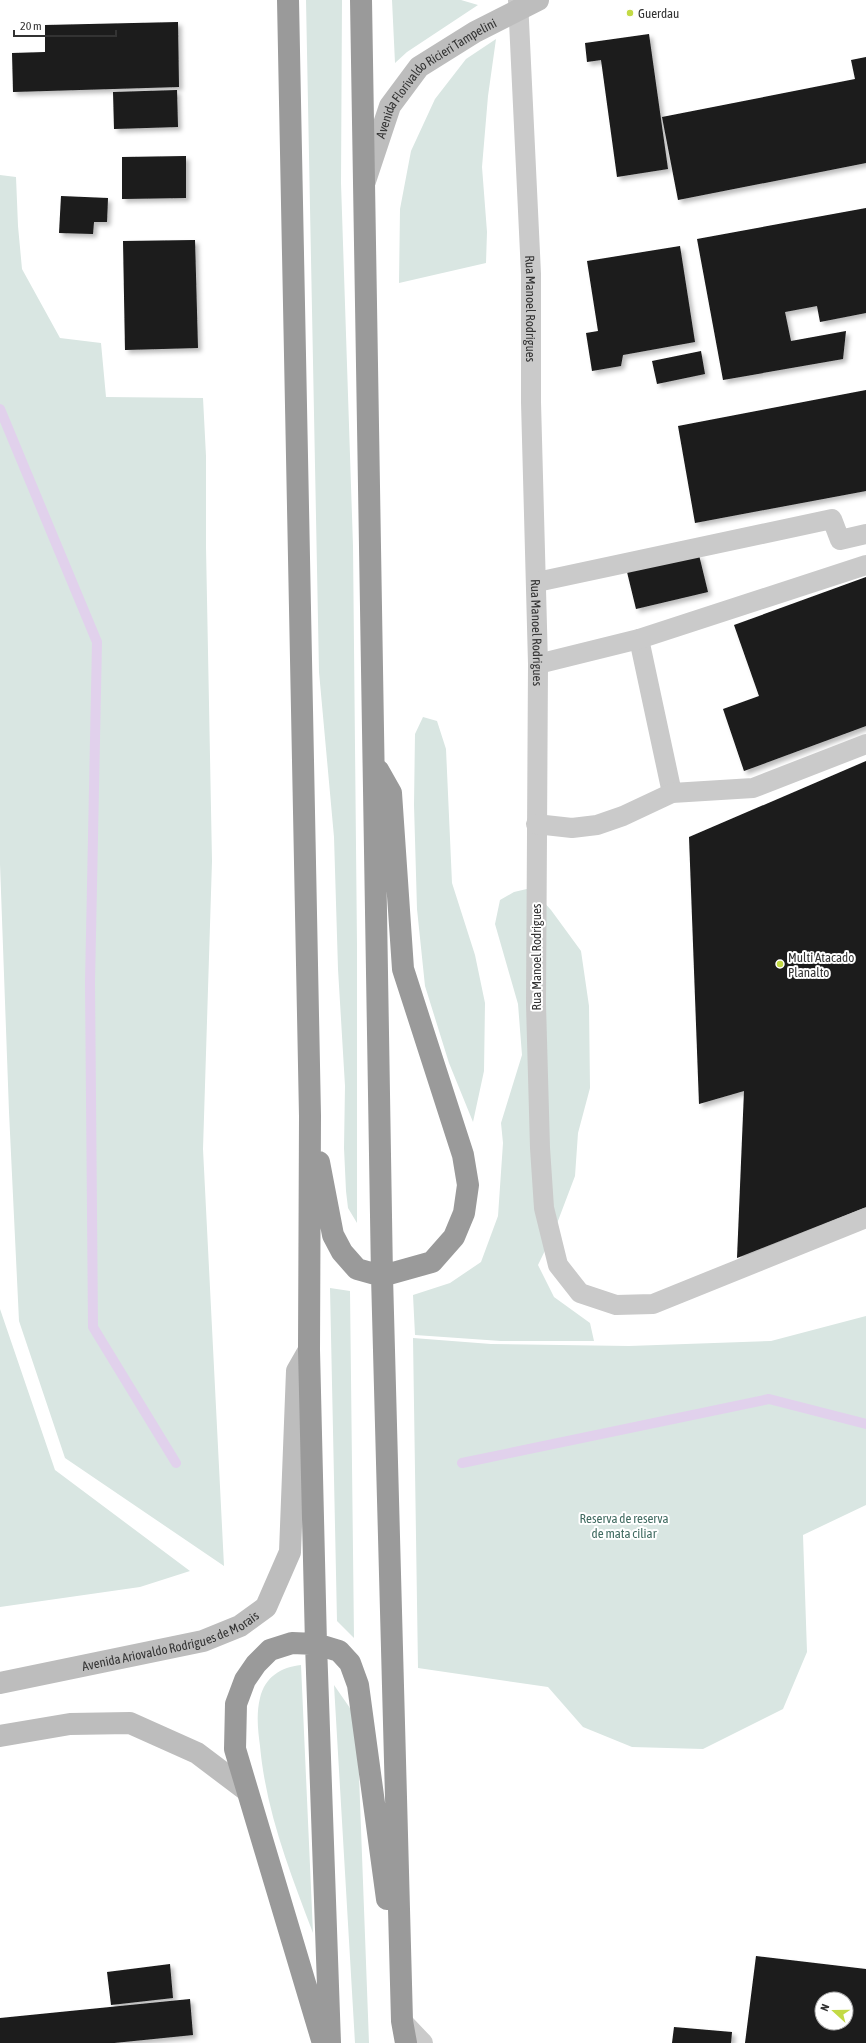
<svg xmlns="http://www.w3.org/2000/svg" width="866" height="2043" font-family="'Asap Condensed',sans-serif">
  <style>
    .green { fill: #d9e6e2 }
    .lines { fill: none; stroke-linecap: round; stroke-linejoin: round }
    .stream { stroke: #e1d1ec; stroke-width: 10 }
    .building { fill: #1a1a1a; fill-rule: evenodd; filter: url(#shadow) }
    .lane { stroke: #cacaca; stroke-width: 20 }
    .secondary { stroke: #bdbdbd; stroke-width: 22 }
    .highway { stroke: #9a9a9a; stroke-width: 22 }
    .poi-dot { fill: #c3da45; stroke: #fff; stroke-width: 1.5 }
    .labels { text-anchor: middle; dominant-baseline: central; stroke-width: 4; stroke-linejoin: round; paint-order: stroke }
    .poi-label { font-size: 13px; fill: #333; stroke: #fff; text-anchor: start }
    .street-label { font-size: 13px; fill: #333; stroke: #fff }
    .park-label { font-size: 13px; fill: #426c62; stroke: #fff }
  </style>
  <defs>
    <filter id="shadow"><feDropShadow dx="3.5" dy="3.5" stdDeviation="2" flood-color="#0004"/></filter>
  </defs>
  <rect width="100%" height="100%" fill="#fff"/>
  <path class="green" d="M306 0H342L341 183 353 546 357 946V1223L348 1208 346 1191 344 1148 345 1086 338 969 334 837 319 672Z
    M392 0H461L478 5 407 52 395 63Z
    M496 39 488 96 482 167 487 232 486 263 399 283 400 209 411 151 435 99 466 59Z
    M0 175 16 177 18 226 22 269 60 338 101 343 106 397 203 398 206 456V547L212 861 203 1149 224 1566 65 1458 19 1321 9 1112 0 864Z
    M423 717 437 721 446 749 452 883 475 955 485 1003 484 1071 473 1122 449 1063 425 986 417 909 414 805 415 734Z
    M531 888 551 910 581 951 589 1006 590 1088 578 1133 575 1176 553 1234 538 1265 554 1297 590 1323 594 1341H501L415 1335 413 1295 450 1283 481 1262 498 1216 503 1143 501 1123 522 1055 518 1004 495 924 500 900 514 892Z
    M330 1288 350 1291 354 1638 337 1621Z
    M0 1309 55 1470 190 1571 140 1587 0 1607Z
    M866 1316V1505L803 1535 807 1652 783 1709 703 1749 632 1747 583 1727 548 1687 418 1668 413 1338 491 1344 629 1346 771 1341Z
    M301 1665 313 1933C290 1872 266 1812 260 1746 258 1731 256 1714 260 1698 265 1677 281 1667 301 1665Z
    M334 1685 352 1711 358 1748 369 2043H355Z"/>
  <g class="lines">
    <path class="stream" d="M0 409 97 642 90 983 93 1327 176 1463
      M462 1463 769 1399 866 1424"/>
  </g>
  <path class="building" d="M178 22 179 87 13 92 12 53 45 52V25Z
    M649 34 668 169 617 177 601 60 587 62 585 43Z
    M866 57V163L678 200 662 117 855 79 851 60Z
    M177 90 178 127 114 129 113 92Z
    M186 156V198L122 199V157Z
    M61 196 108 198 107 222H94L93 234 59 233Z
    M866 208V313L820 322 817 306 785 312 791 341 846 331 843 359 723 380 697 239Z
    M195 240 198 348 125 350 123 241Z
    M680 246 695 342 623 355 621 366 592 371 586 333 598 331 587 261Z
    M701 351 705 374 657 384 652 361Z
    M866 390V491L695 523 678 426Z
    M699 555 708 592 636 609 627 572Z
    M866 577V726L744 771 723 709 759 696 734 625Z
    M866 761V1207L737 1258 744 1091 699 1104 689 837Z
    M756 1956 866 1969V2043H745ZM822 1999H846V2023H822Z
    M170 1964 173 1998 111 2005 107 1972Z
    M190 1999 193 2035 114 2043H0V2018Z
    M674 2027 732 2032 731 2043H672Z"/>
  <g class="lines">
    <g class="lane">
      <path id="s1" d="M518 0 531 274V402L538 664 536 1004 540 1148 544 1208 558 1265 580 1293 616 1305 653 1304 866 1218"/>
      <path d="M537 582 832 519 840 540 866 534"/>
      <path d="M639 639 672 793"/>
      <path d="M538 664 639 639 866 565"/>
      <path d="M536 824 572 828 597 825 623 816 672 793 753 788 866 744"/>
      <path d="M402 2021 423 2043"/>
    </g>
    <g class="secondary">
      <path id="s2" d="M365 181 390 106 419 67 475 32 538 0"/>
      <path id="s3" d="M0 1683 203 1641 240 1626 266 1607 290 1552 297 1371 309 1350"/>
      <path d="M0 1736 70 1724 130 1723 197 1753 246 1790"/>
    </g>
    <path class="highway" d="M288 0 310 1116 309 1350 316 1644 330 2043
      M361 0 382 1276 402 2021 406 2043
      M319 1162 333 1235 342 1252 357 1269 382 1276 432 1262 454 1237 464 1213 468 1185 463 1155 403 969 391 793 378 770
      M322 2040 235 1749 236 1704 245 1680 256 1664 270 1650 292 1643 316 1644 339 1651 350 1663 358 1685 387 1899"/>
  </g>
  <g class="poi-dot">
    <circle cx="630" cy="13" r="4"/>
    <circle cx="780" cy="964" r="4"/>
  </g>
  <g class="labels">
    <g class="poi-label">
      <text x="638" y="13">Guerdau</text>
      <text x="788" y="957">Multi Atacado<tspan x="788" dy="15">Planalto</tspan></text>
    </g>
    <g class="street-label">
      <text stroke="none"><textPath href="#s2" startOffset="131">Avenida Florivaldo Ricieri Tampelini</textPath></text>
      <text stroke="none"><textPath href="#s1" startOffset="309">Rua Manoel Rodrigues</textPath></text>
      <text stroke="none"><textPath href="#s1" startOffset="633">Rua Manoel Rodrigues</textPath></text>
      <text transform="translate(536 957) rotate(-90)">Rua Manoel Rodrigues</text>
      <text stroke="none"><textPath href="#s3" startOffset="176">Avenida Ariovaldo Rodrigues de Morais</textPath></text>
    </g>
    <g class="park-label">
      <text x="624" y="1518">Reserva de reserva<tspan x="624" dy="15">de mata ciliar</tspan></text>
    </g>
  </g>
  <g transform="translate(834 2011) rotate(291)"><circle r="19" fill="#ffffff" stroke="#adadad"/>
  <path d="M0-3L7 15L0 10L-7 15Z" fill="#c3da45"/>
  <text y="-6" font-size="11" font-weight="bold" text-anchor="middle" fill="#333333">N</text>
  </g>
  <path d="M14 30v6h102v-6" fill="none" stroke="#333333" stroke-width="2"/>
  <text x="20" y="30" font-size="12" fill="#333333" stroke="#ffffff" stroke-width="3" paint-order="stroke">20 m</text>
</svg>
